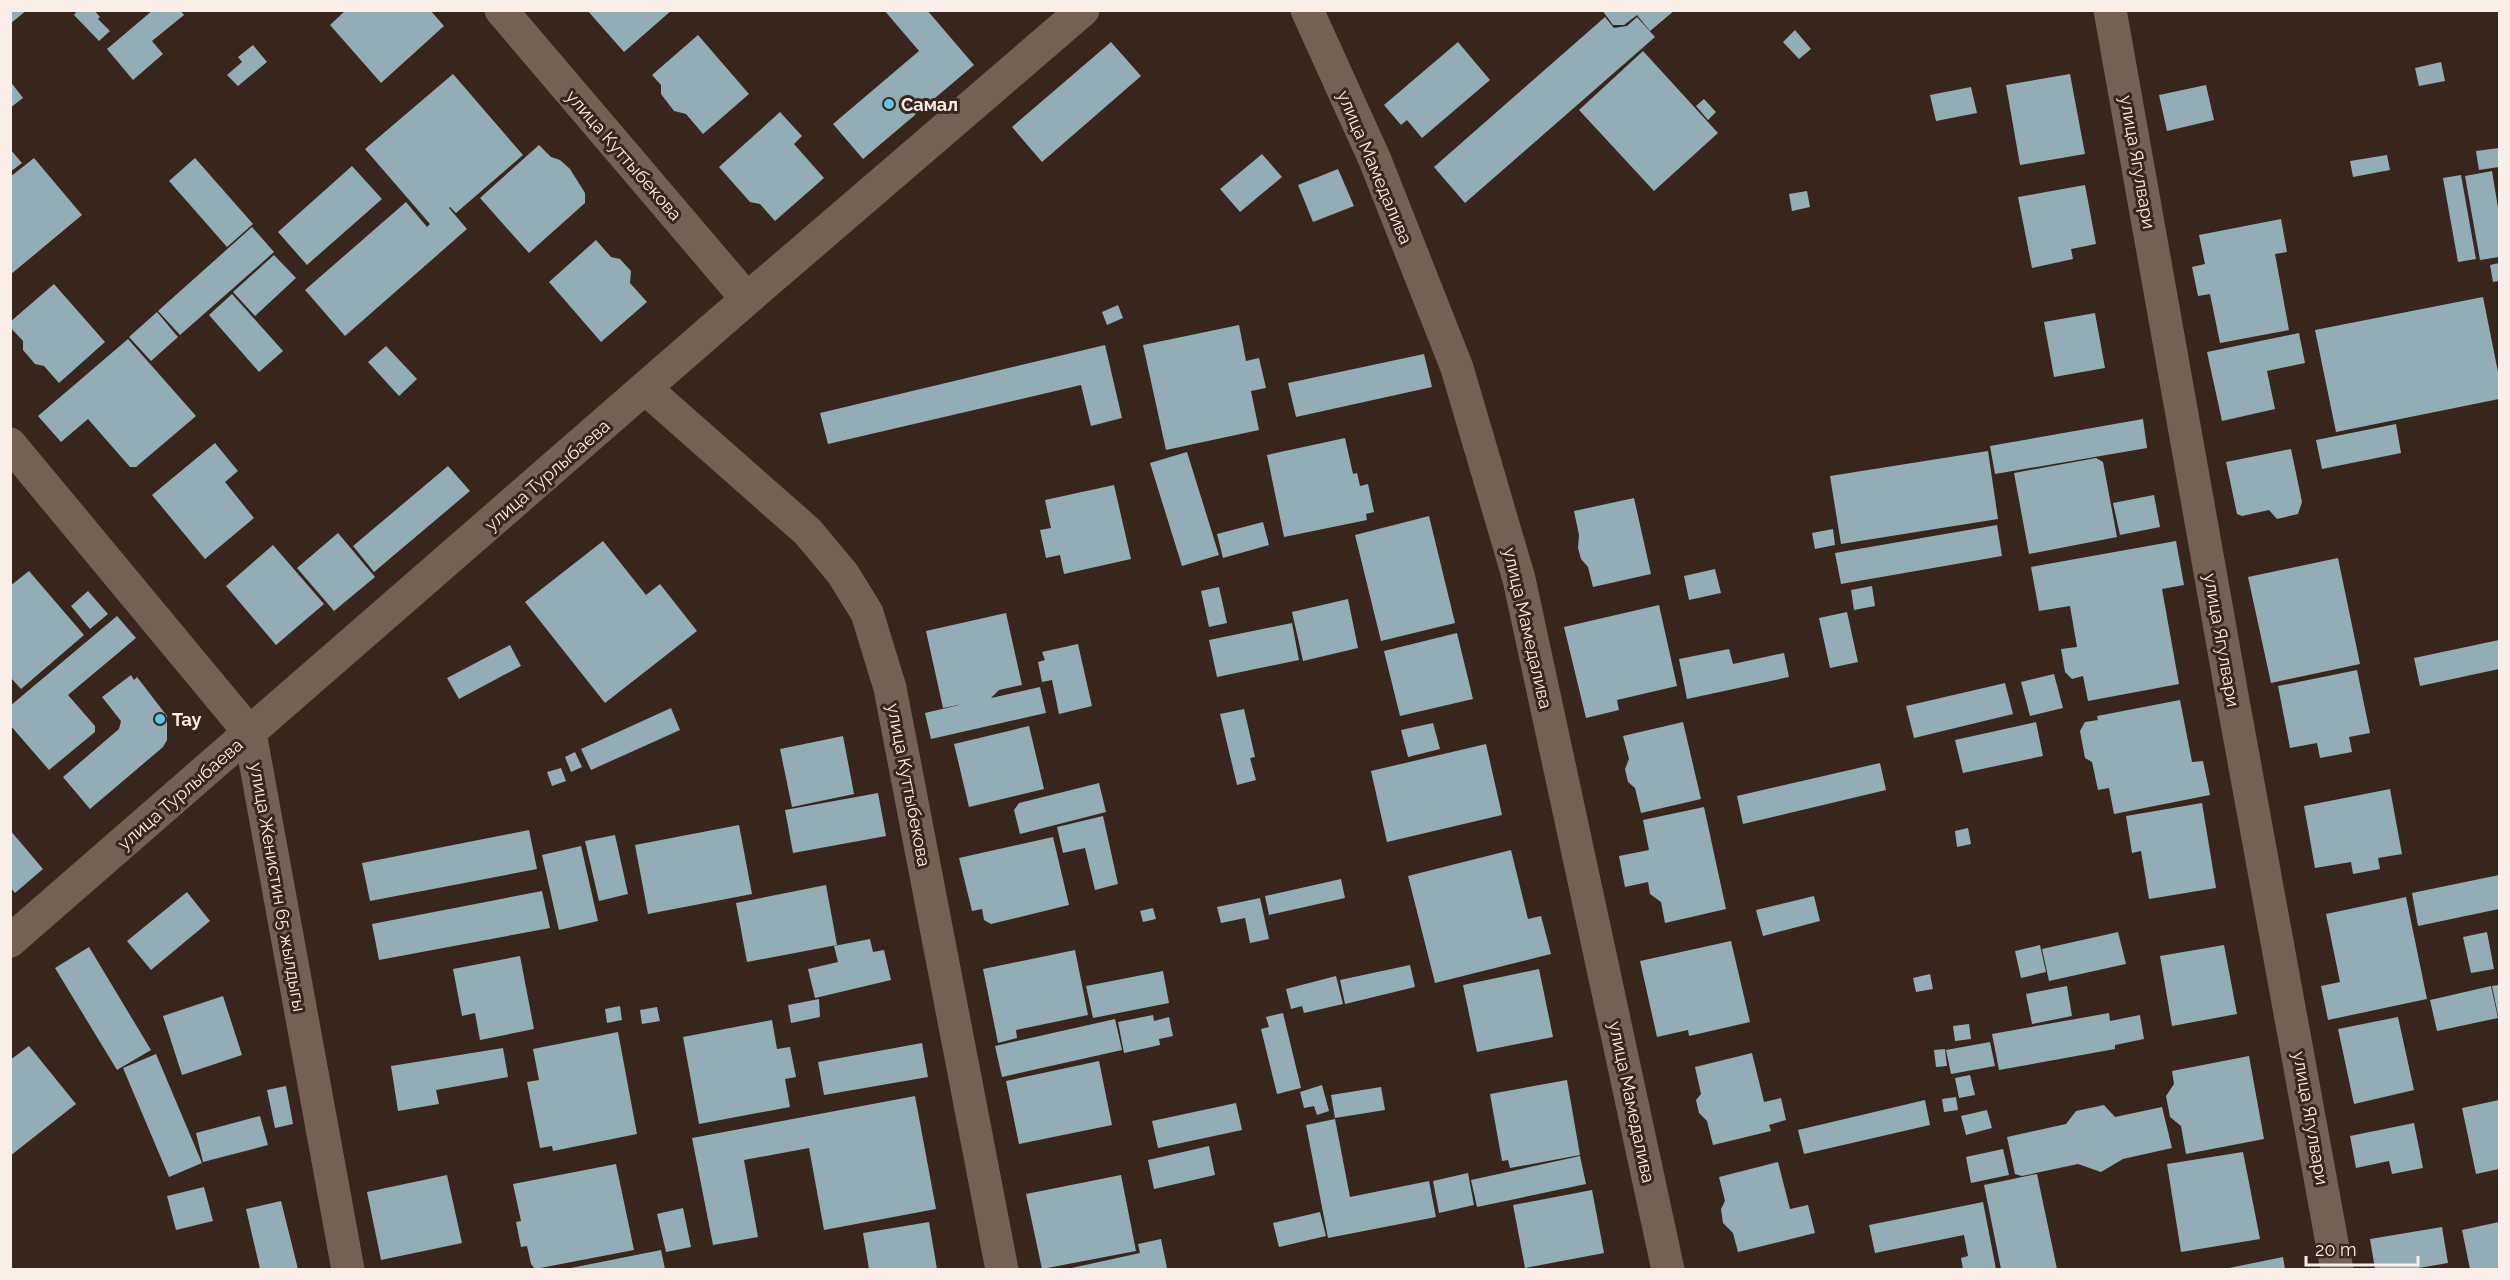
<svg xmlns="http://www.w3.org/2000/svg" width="2510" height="1280" font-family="Raleway,sans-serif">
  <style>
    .building { fill: #92adb5 }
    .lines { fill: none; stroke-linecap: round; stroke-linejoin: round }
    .minor { stroke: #756056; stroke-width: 33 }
    .poi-dot { fill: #5cc7e7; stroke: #38261d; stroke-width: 2 }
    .labels { text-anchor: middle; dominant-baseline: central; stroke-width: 6; stroke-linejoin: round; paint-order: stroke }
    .poi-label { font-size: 18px; font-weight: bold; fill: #faeee8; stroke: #38261d; text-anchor: start }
    .street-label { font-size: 18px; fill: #faeee8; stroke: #38261d }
  </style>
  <rect width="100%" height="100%" fill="#38261d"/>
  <path class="building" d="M10 10H27L10 24Z
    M78 10H94L100 17 98 19 110 31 99 41 74 15Z
    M153 10H180L184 15 152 41 163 54 133 80 107 49Z
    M346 10H430L444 26 381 83 330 25Z
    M587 10H672L624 52Z
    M884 10H927L974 65 863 159 833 124 919 51Z
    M1602 10H1675L1650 31 1637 15 1624 25H1613Z
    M1605 17 1614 28 1627 26 1637 17 1655 37 1465 203 1434 167Z
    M1795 30 1811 49 1799 59 1783 42Z
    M698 35 749 94 703 134 686 114 674 111 661 94V85L652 75Z
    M1111 42 1141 76 1042 162 1012 127Z
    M1458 42 1490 80 1422 138 1407 120 1401 125 1384 105Z
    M253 45 267 62 238 86 227 75 242 62 238 57Z
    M1643 51 1718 133 1654 191 1579 110Z
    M2441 62 2445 81 2419 86 2415 68Z
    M453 74 523 155 456 213 450 207 449 208 467 229 345 336 305 290 406 202 427 227 430 224 365 149Z
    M2070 74 2085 154 2020 165 2006 85Z
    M10 81 23 98 10 108Z
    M2206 85 2214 120 2167 131 2159 95Z
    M1971 87 1977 113 1936 121 1930 95Z
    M1704 99 1716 112 1708 120 1696 106Z
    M780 112 802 136 794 144 824 178 775 221 760 204 750 202 719 167Z
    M539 145 551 157 560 160 570 169 585 193V203L529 253 480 198Z
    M2499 148V167L2479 170 2476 151Z
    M10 149 22 163 10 172Z
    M1262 154 1282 177 1240 212 1220 189Z
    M2387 155 2390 170 2353 177 2350 161Z
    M34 158 82 215 10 275V177Z
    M195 158 253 224 227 247 169 181Z
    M352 166 382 199 307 265 278 232Z
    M1338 169 1354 206 1313 222 1298 185Z
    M2492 171 2499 214V257L2480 260 2465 176Z
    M2461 175 2476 259 2458 262 2443 178Z
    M2085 185 2096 244 2071 249 2073 259 2032 268 2018 197Z
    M1807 191 1810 207 1792 211 1789 194Z
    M2281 219 2287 252 2275 254 2289 330 2220 343 2210 294 2198 296 2192 267 2205 264 2199 235Z
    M252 227 274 252 180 335 158 311Z
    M596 240 611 257 620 259 631 271 630 283 647 302 601 342 549 282Z
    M274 255 296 278 255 316 233 292Z
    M2499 263V281L2493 282 2490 265Z
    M54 284 105 342 59 383 44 366 35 364 23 350V341L10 327V322Z
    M232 294 283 351 259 372 209 315Z
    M2483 297 2499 377V399L2336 432 2315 330Z
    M1118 305 1123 318 1107 325 1102 312Z
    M157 312 178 337 151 361 129 337Z
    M2095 313 2105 368 2054 377 2044 322Z
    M1239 325 1246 361 1259 358 1266 388 1251 391 1259 430 1166 450 1143 345Z
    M2299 333 2305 363 2267 371 2275 409 2222 421 2207 352Z
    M128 339 196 416 136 467H130L88 419 61 442 38 416Z
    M1105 345 1122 418 1091 426 1081 385 828 444 820 413Z
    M386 346 417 379 399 396 368 362Z
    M1424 354 1432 387 1296 417 1288 383Z
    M2143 419 2147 448 1995 474 1990 446Z
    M2396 424 2401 453 2322 469 2316 440Z
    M1345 438 1353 474 1357 473 1360 486 1368 484 1374 512 1366 514 1367 520 1284 537 1267 455Z
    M215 443 238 471 225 482 254 518 205 559 152 495Z
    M2291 449 2302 502 2298 514 2277 519 2269 510 2242 516 2237 514 2226 462Z
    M1988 451 1998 519 1841 544 1830 476Z
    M1187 452 1219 555 1182 566 1150 463Z
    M2096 458 2103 462 2117 537 2029 554 2014 473Z
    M448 466 470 491 374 572 353 546Z
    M1114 485 1131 559 1064 574 1060 555 1046 558 1040 530 1051 528 1045 500Z
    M2154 495 2160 527 2120 535 2113 503Z
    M1634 498 1651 574 1593 587 1588 567 1581 559 1578 548 1579 535 1574 511Z
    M1429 516 1455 623 1381 641 1355 535Z
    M1263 522 1269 545 1223 558 1217 534Z
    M1997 525 2002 556 1841 584 1835 553Z
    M1833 529 1835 545 1815 549 1812 533Z
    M338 533 375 577 334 611 297 568Z
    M603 541 646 595 660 584 697 631 605 703 525 602Z
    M2176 541 2184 585 2162 589 2179 684 2088 701 2083 676 2072 679 2065 672 2061 649 2077 647 2070 606 2039 611 2031 567Z
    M273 545 324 604 276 645 226 586Z
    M2338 558 2360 664 2271 683 2248 577Z
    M1715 569 1721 593 1689 600 1684 576Z
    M29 571 84 635 21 689 10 677V586Z
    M1872 586 1875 606 1854 610 1851 590Z
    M1219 587 1227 623 1209 627 1201 591Z
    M88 591 108 614 90 629 71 606Z
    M1348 599 1358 648 1303 661 1292 612Z
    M1659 605 1677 686 1617 700 1619 710 1586 718 1564 627Z
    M1847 612 1858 662 1830 668 1819 618Z
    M1006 613 1022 685 999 690 991 698 1040 687 1046 713 931 739 925 713 963 704 943 708 926 631Z
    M117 616 136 638 68 695 95 726V732L49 770 10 725V706Z
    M1292 623 1299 660 1217 677 1209 640Z
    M1457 633 1473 699 1400 716 1384 651Z
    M2499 640V669L2420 686 2414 658Z
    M1078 644 1092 706 1059 714 1052 680 1042 682 1038 662 1045 660 1042 652Z
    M510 645 521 666 459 699 447 678Z
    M1729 649 1733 664 1784 653 1789 677 1687 699 1679 659Z
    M2357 670 2370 733 2349 737 2352 752 2320 758 2317 743 2290 748 2278 686Z
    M2054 674 2063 708 2030 716 2021 682Z
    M131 675 134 680 137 677 167 716V740L163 747 90 809 63 777 119 729 121 721 102 697Z
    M2005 683 2013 714 1914 738 1906 706Z
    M2180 700 2192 762 2203 761 2210 795 2114 814 2109 788 2098 790 2092 762 2085 758 2080 731 2085 722 2098 720 2097 716Z
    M671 708 680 730 591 770 581 749Z
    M1244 709 1255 757 1250 758 1256 780 1237 785 1220 714Z
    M1683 722 1701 799 1641 813 1635 788 1628 782 1625 769 1629 759 1623 736Z
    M2036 722 2043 756 1963 773 1955 740Z
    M1433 723 1440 749 1408 757 1401 730Z
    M1029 726 1044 789 969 807 954 744Z
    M843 736 854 794 792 807 780 749Z
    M1486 744 1502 815 1387 842 1371 771Z
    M575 752 582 767 571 772 565 757Z
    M1880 763 1886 790 1743 824 1737 796Z
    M561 768 566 781 552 786 547 772Z
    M1099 783 1106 812 1020 834 1014 810 1019 803Z
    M2390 789 2402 854 2378 858 2380 869 2353 874 2351 862 2315 868 2304 806Z
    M878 793 886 836 793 853 785 810Z
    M2202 803 2216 888 2149 899 2141 851 2132 853 2126 816Z
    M1704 807 1726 909 1665 923 1661 902 1650 894 1648 882 1625 887 1619 856 1649 850 1643 820Z
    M1103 816 1118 884 1095 890 1085 848 1063 853 1057 827Z
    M739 825 752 894 648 914 635 845Z
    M1968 828 1971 844 1957 847 1955 831Z
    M10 830 43 869 15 893 10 887Z
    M529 830 537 869 370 901 362 863Z
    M615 835 628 894 599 901 585 841Z
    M1053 837 1069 905 991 924 984 920 982 909 972 911 959 858Z
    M581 846 598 921 559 930 542 855Z
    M1511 850 1528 919 1541 916 1551 954 1435 983 1408 876Z
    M2499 875V909L2418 926 2412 893Z
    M1341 879 1345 898 1269 915 1265 896Z
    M826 885 837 945 747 962 736 903Z
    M542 891 550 928 379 960 372 924Z
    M187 892 210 921 151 970 127 941Z
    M1814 896 1820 921 1763 936 1756 910Z
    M2406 897 2427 999 2328 1020 2321 986 2340 982 2326 914Z
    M1260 898 1269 939 1250 943 1245 918 1221 923 1217 907Z
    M1153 908 1156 919 1143 922 1140 911Z
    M2118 932 2126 964 2049 981 2042 949Z
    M2487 932 2494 969 2471 973 2463 937Z
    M870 939 873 952 884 950 891 980 815 998 808 969 838 962 834 946Z
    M1731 941 1750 1022 1689 1036 1688 1030 1657 1037 1640 961Z
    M2040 945 2046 972 2021 978 2015 951Z
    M2224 945 2237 1014 2172 1026 2160 956Z
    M89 947 151 1050 117 1070 55 968Z
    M1075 950 1088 1015 1016 1030 1017 1038 998 1043 983 969Z
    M520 956 534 1029 480 1040 475 1013 462 1016 453 969Z
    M1410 965 1415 987 1345 1004 1340 980Z
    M1539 969 1553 1037 1477 1052 1463 985Z
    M1163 971 1169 1003 1093 1018 1086 986Z
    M1930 974 1933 989 1916 992 1913 978Z
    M1336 976 1343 1004 1304 1013 1302 1006 1291 1009 1286 989Z
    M2499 985V1015H2498L2492 986Z
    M2067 986 2072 1016 2032 1024 2026 994Z
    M2491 986 2498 1018 2437 1031 2430 1000Z
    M223 996 242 1055 182 1075 163 1016Z
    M819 999 820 1017 791 1023 788 1005Z
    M620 1006 622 1020 607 1023 605 1009Z
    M657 1007 660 1021 642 1024 640 1010Z
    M1283 1013 1301 1088 1277 1094 1261 1029 1269 1027 1266 1017Z
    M2109 1013 2110 1021 2140 1015 2144 1039 2115 1045V1049L1999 1070 1992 1034Z
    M1153 1015 1154 1021 1169 1017 1173 1036 1159 1039 1160 1045 1124 1053 1118 1022Z
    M2398 1017 2414 1090 2354 1104 2338 1029Z
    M1115 1019 1122 1050 1002 1077 995 1046Z
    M772 1020 777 1049 790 1047 796 1077 785 1079 790 1107 699 1124 683 1037Z
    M1969 1024 1971 1039 1955 1041 1953 1026Z
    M618 1032 637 1134 553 1151 552 1146 540 1148 527 1082 539 1080 533 1049Z
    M1990 1042 1995 1066 1951 1074 1946 1050Z
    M922 1043 928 1077 824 1095 818 1062Z
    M29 1046 76 1104 10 1156V1060Z
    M503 1048 508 1077 436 1090 439 1104 398 1111 391 1066Z
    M1945 1049 1947 1066 1936 1067 1934 1050Z
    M1752 1053 1764 1102 1781 1098 1786 1120 1769 1125 1771 1131 1713 1145 1707 1121 1699 1113 1696 1100 1701 1094 1695 1067Z
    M156 1054 202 1163 169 1177 123 1068Z
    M2249 1056 2264 1139 2186 1154 2181 1126 2170 1117 2166 1096 2174 1084 2172 1071Z
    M1099 1061 1112 1125 1019 1144 1006 1081Z
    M1970 1075 1975 1095 1959 1098 1955 1078Z
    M1567 1080 1580 1155 1510 1168 1508 1160 1502 1161 1490 1094Z
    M1322 1085 1329 1111 1317 1115 1314 1106 1304 1108 1300 1092Z
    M286 1086 293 1124 275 1128 267 1090Z
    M1381 1087 1385 1110 1335 1118 1331 1095Z
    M915 1096 936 1209 824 1230 809 1148 744 1160 758 1237 713 1245 692 1138Z
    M1956 1097 1958 1110 1944 1112 1942 1099Z
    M1925 1100 1930 1125 1804 1154 1798 1130Z
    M2499 1100V1169L2476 1174 2462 1108Z
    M1236 1103 1242 1130 1158 1148 1152 1121Z
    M2104 1105 2115 1117 2162 1107 2172 1148 2123 1159 2101 1172 2078 1164 2022 1176 2015 1174 2007 1137 2066 1124 2076 1111Z
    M1987 1110 1992 1128 1966 1135 1961 1116Z
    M260 1116 268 1145 203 1162 196 1133Z
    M1335 1119 1350 1197 1429 1181 1436 1217 1328 1238 1306 1125Z
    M2414 1123 2423 1168 2392 1174 2389 1161 2356 1168 2350 1136Z
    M1209 1146 1215 1175 1154 1189 1148 1160Z
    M2003 1149 2009 1175 1971 1183 1966 1157Z
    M2243 1152 2260 1239 2181 1252 2167 1164Z
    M1580 1156 1586 1184 1477 1207 1471 1180Z
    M1778 1162 1790 1209 1808 1205 1815 1233 1738 1252 1733 1233 1723 1223 1721 1209 1725 1201 1719 1177Z
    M616 1164 634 1250 535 1269 531 1264 527 1246 521 1247 516 1222 521 1221 513 1184Z
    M1468 1173 1474 1205 1439 1213 1433 1181Z
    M2037 1174 2057 1269H2001L1984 1185Z
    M447 1175 462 1243 381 1260 367 1192Z
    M1121 1175 1136 1251 1042 1269 1026 1194Z
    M204 1187 213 1221 176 1230 167 1196Z
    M1592 1190 1604 1253 1525 1268 1513 1205Z
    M281 1201 298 1269H260L246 1209Z
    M1983 1202 1996 1269H1963L1961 1258 1968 1256 1964 1235 1875 1253 1869 1225Z
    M683 1208 691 1247 666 1252 657 1214Z
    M1320 1212 1326 1236 1279 1247 1273 1223Z
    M929 1222 937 1269H869L863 1233Z
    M2499 1222V1269H2470L2462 1230Z
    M2442 1227 2448 1263 2413 1269H2375L2370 1239Z
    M1161 1239 1167 1268 1067 1269 1140 1253 1138 1244Z
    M661 1250 665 1269H572L571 1268Z
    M2283 1257 2285 1269H2229V1268Z"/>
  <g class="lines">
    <path class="minor" d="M501 10 747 299
      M1307 10 1375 160 1457 368 1519 579 1668 1270
      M2110 10 2233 701 2337 1270
      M646 389 808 532 843 574 867 613 890 688 1002 1270
      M10 444 250 733 348 1270
      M10 941 747 299 1083 10"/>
  </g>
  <g class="poi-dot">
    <circle cx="889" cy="104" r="6"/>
    <circle cx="160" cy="719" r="6"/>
  </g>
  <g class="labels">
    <g class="poi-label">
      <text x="901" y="104">Самал</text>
      <text x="172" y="719">Тау</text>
    </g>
    <g class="street-label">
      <text transform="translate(624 155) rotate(49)">улица Куттыбекова</text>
      <text transform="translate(2138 162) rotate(80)">улица Ягулвари</text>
      <text transform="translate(1375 167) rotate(67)">улица Мамедалива</text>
      <text transform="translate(547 475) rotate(-41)">улица Турлыбаева</text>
      <text transform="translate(1528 628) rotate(77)">улица Мамедалива</text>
      <text transform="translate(2222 640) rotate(80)">улица Ягулвари</text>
      <text transform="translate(909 785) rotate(79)">улица Куттыбекова</text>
      <text transform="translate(180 794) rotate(-41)">улица Турлыбаева</text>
      <text transform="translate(278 887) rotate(80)">улица Женистин 65 жылдыгы</text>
      <text transform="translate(1632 1102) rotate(78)">улица Мамедалива</text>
      <text transform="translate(2311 1118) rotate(80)">улица Ягулвари</text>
    </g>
  </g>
  <rect width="2510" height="1280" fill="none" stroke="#faeee8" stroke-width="24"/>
  <path d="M2306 1256v9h112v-9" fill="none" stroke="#faeee8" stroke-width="3"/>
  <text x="2315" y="1256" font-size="18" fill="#faeee8" stroke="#38261d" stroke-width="4.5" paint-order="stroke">20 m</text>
</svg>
